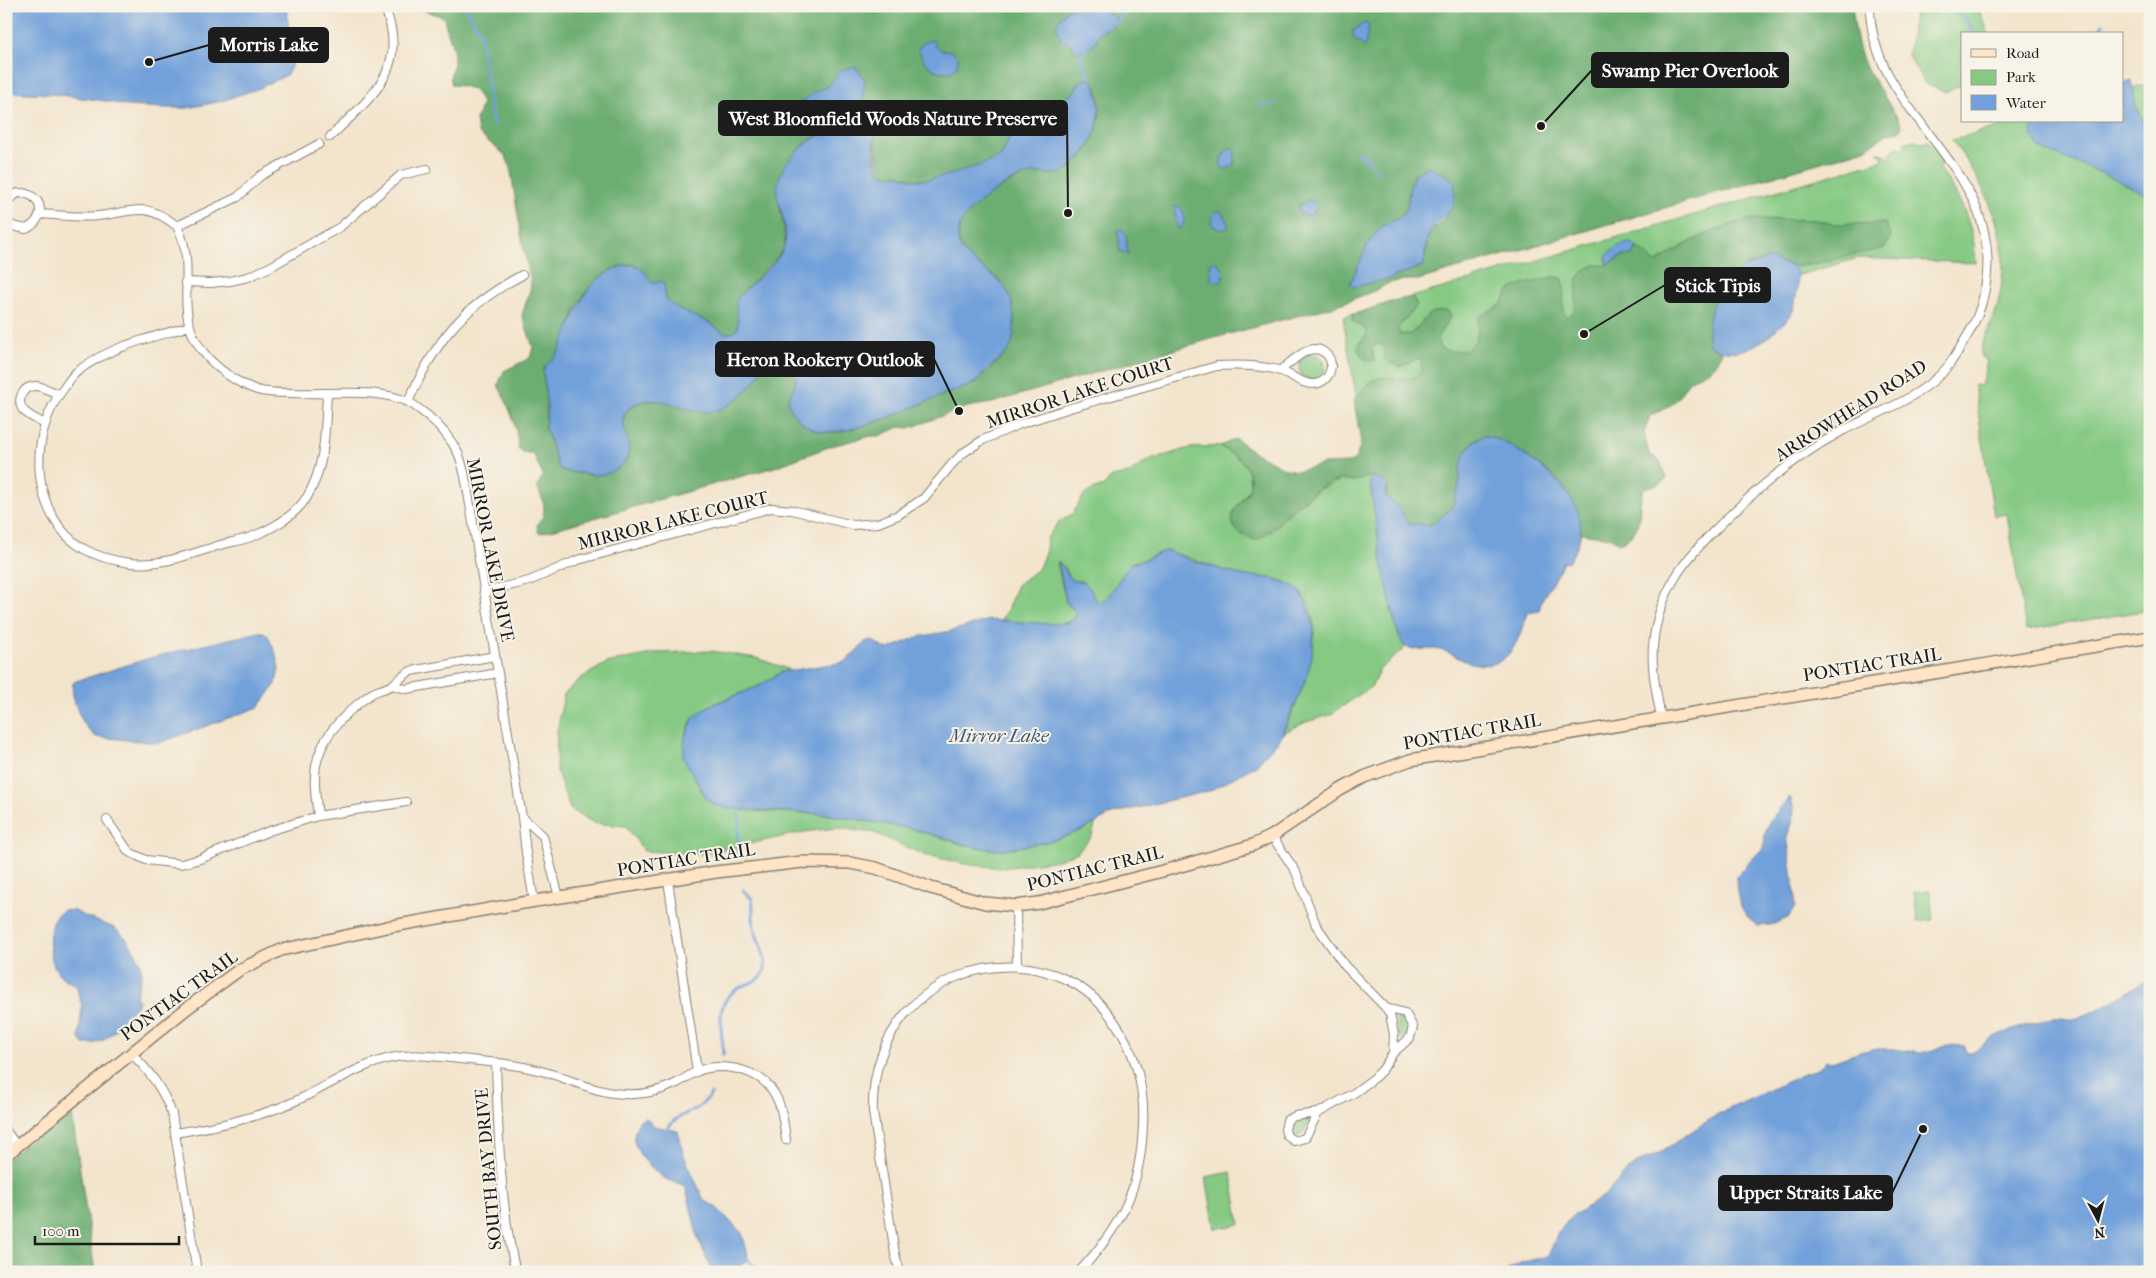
<svg xmlns="http://www.w3.org/2000/svg" width="2156" height="1278" font-family="'IM FELL French Canon',serif">
  <style>
    .green { fill: #85c983; stroke: #507250 }
    .forest { fill: #6cad71; stroke: #446446; fill-rule: evenodd }
    .water { fill: #71a0da; stroke: #465e7b }
    .lines { fill: none; stroke-linecap: round; stroke-linejoin: round }
    .stream { stroke: #71a0da; stroke-width: 3 }
    .street-casing { stroke: #888074; stroke-width: 10 }
    .secondary-casing { stroke: #888074; stroke-width: 14 }
    .street { stroke: #fff; stroke-width: 8 }
    .secondary { stroke: #ffe4c6; stroke-width: 11 }
    .labels { text-anchor: middle; dominant-baseline: central; stroke-width: 4; stroke-linejoin: round; paint-order: stroke }
    .street-label { font-size: 18px; fill: #1c1c1c; stroke: #f7f3e8 }
    .water-label { font-size: 19px; font-style: italic; fill: #425771; stroke: #f7f3e8 }
    .leader { fill: none; stroke: #1c1c1c; stroke-width: 2 }
    .callout-dot { fill: #1c1c1c; stroke: #f7f3e8; stroke-width: 2 }
    .callout { fill: #1c1c1c; stroke: #1c1c1c; stroke-width: 2 }
    .callout-label { font-size: 19px; text-anchor: middle; font-weight: bold; fill: #fff }
  </style>
  <rect width="100%" height="100%" fill="#f7f3e8"/>
  <filter id="ink" filterUnits="userSpaceOnUse"><feTurbulence type="fractalNoise" baseFrequency=".02" numOctaves="2"/><feDisplacementMap in="SourceGraphic" scale="10" xChannelSelector="R" yChannelSelector="G"/><feConvolveMatrix kernelMatrix="1 2 1 2 8 2 1 2 1" color-interpolation-filters="sRGB"/></filter>
  <filter id="wash" filterUnits="userSpaceOnUse"><feTurbulence type="fractalNoise" baseFrequency=".0096" numOctaves="4" result="noise"/><feDisplacementMap in="SourceGraphic" scale="20" xChannelSelector="R" yChannelSelector="G"/><feGaussianBlur stdDeviation="1.12" result="paint"/><feColorMatrix in="noise" values="0 0 0 0 0 0 0 0 0 0 0 0 0 0 0 0 0 1.4 0 .05"/><feComposite in="paint" operator="in"/></filter>
  <g filter="url(#wash)">
    <rect width="100%" height="100%" fill="#f3e4cc"/>
    <path class="green" d="M1912 6H1979C1980 19 1986 22 1989 34H1962V85L1945 92 1925 84 1908 56 1914 14Z
      M2150 83V610L2026 630 2007 514 1994 516 1974 385 1981 386 1987 361 1981 357C1978 347 1991 325 1995 314 2016 244 1992 196 1952 140L2018 121H2122V91Z
      M1915 140 1923 143 1928 141 1943 161 1940 169C1961 198 1974 226 1976 263L1858 258 1776 282 1390 606 1400 639 1406 647 1380 669 1372 686 1330 715 1306 722 1283 733C1300 695 1341 609 1287 583 1276 578 1265 577 1254 577 1241 577 1228 571 1217 568 1205 564 1171 550 1162 552 1157 553 1153 556 1148 558 1142 561 1136 560 1130 564L1107 598 1099 603 1095 599 1088 586 1072 580 1063 566 1057 563 1066 602 1076 613 1073 620C1056 630 1020 622 1001 619L1006 613 1017 585 1039 568 1046 550 1047 538 1058 523 1073 513 1084 495 1092 490 1104 486 1111 477 1128 474 1149 460 1190 448 1220 446 1242 461 1249 472 1250 488 1235 509 1271 532 1289 512 1319 489 1341 480 1353 481 1369 476 1343 317 1883 160 1882 156 1877 152 1886 155 1889 158H1892L1890 153 1898 145 1900 149 1905 146V142Z
      M1299 367a13 13 0 1 1 26 0a13 13 0 1 1-26 0Z
      M712 651 756 658 788 669 759 686 709 706 692 720 686 734 683 757 706 798 712 804 746 811 825 814 913 829 964 845 997 850 1055 840 1085 829 1096 821 1092 836 1078 852 1058 860 1004 868 971 865 924 855 875 833 836 828 804 832 702 854 644 851 626 826 594 823 570 809 556 769 557 732 564 694 581 678 607 663 656 653Z
      M1930 891 1933 920 1917 922 1914 892Z
      M1400 1017 1405 1019 1409 1026 1406 1036 1401 1039 1398 1037 1396 1018Z
      M1308 1119 1309 1122C1305 1130 1303 1139 1292 1135L1289 1128 1292 1122Z
      M1231 1172 1240 1224 1215 1229 1206 1177Z"/>
    <path class="forest" d="M410 6H1852C1855 28 1857 50 1868 71 1874 81 1901 121 1902 127L1899 131 1887 134 1865 149 1822 162 1418 280H1404L1389 283 1374 291 1335 306 1218 337 992 403 967 407 909 428 900 427 879 436H871L831 446 775 467 541 533 538 532 537 525C550 511 542 500 537 486L543 476 533 453H524L518 448C518 427 508 404 498 385L504 371 530 358 533 347 522 315 531 287 530 277 523 247 510 166 505 155 478 133 476 120 482 104C476 87 469 87 452 85 448 73 453 72 454 61 455 47 446 32 444 17ZM1081 6 1096 8 1108 14 1112 27 1100 33 1093 45 1077 53 1072 45 1066 11ZM935 46 942 50 952 51 958 57 923 56 920 53ZM1085 79 1092 80C1112 107 1092 157 1064 171 1055 176 1043 172 1034 174 1011 177 976 202 962 220 960 223 959 227 959 231 954 257 987 267 1002 283 1006 288 1007 295 1009 301 1015 319 1017 337 1005 354 1003 357 977 381 975 383 964 389 952 392 940 396 914 407 850 436 825 432 814 431 802 424 796 416 793 411 787 405 788 399 789 394 795 387 796 382 795 371 779 351 767 361 762 365 761 373 757 378 750 388 730 406 719 410 714 411 709 410 704 409 682 406 657 395 636 404 617 412 624 433 629 448L596 475 562 471 558 467 548 434 545 429 547 408 543 371C546 363 554 359 558 353 567 340 570 323 576 309 586 287 609 264 635 264L645 273 652 283 658 282 664 283 666 299C678 312 692 315 708 322 718 327 723 337 736 332 741 320 734 308 740 296L776 259 785 246 784 227 778 199 788 163 798 150 811 139 842 124 864 118 879 124C872 136 876 144 877 157 877 176 881 175 898 175 907 176 914 181 924 180 948 179 973 168 995 160L1002 155 1011 133 1019 123 1051 111 1074 92 1079 83ZM829 86 851 112 829 118 799 119 812 94ZM1428 166 1448 178 1450 211 1428 236 1424 265 1389 279 1351 283 1367 246 1380 227 1399 218 1407 209 1410 188 1414 175Z
      M1753 219 1815 220 1836 224 1885 223 1891 236 1885 248C1872 252 1860 253 1847 256 1831 260 1815 265 1798 266 1788 267 1779 259 1768 260 1727 265 1704 306 1709 345L1722 352C1716 372 1706 370 1691 380 1685 385 1682 393 1677 399 1669 408 1661 411 1650 415L1644 433 1649 454 1660 461 1667 478 1660 484 1644 488C1635 509 1647 533 1619 543L1609 537 1580 533C1581 518 1571 495 1561 484 1547 469 1511 443 1492 437 1486 435 1479 437 1474 441 1468 446 1462 460 1461 467 1459 474 1461 480 1459 486 1456 494 1454 500 1453 508L1431 525 1409 524 1403 514 1386 496 1388 486C1368 471 1374 478 1353 481 1349 482 1345 480 1341 480 1310 484 1284 524 1257 540 1241 537 1226 527 1235 509 1239 502 1246 497 1249 490 1251 485 1251 476 1248 471 1243 459 1231 453 1220 446L1236 439 1254 452 1286 469 1298 471 1325 464 1349 463 1356 458 1361 443 1354 400C1360 393 1368 382 1376 379 1392 373 1426 390 1421 359L1418 358 1401 367 1389 363 1383 357 1385 350 1382 344H1375L1372 349 1375 360 1369 361 1362 357 1357 348 1366 335 1367 330 1352 321 1353 315 1396 300 1412 297 1417 305 1398 328 1400 334H1411L1430 313 1447 310 1451 316 1437 338 1440 348 1450 351H1466C1483 335 1475 335 1479 317L1501 305 1509 291 1515 287 1553 277 1562 278 1564 284 1563 313 1567 317 1573 313 1575 309 1578 278 1586 269 1595 265H1608L1622 256 1633 255 1637 247 1647 254 1654 262 1659 261C1688 241 1719 226 1753 219Z
      M71 1108 95 1272H6V1160Z"/>
    <path class="water" d="M6 6H286L292 57 291 67 287 75 260 88 218 102 187 108H162L128 106 106 101 51 94 6 92Z
      M1081 6 1096 8 1115 16 1116 22 1100 33 1093 45 1077 53 1072 45 1060 39 1056 25 1066 10Z
      M1364 23 1369 25 1365 47C1358 42 1352 41 1353 31Z
      M934 40 935 46 942 50 952 51 958 57 957 66 951 72C932 73 925 66 918 48L925 42Z
      M856 67 865 80 862 102C843 118 823 119 799 120L793 109 812 94 829 86 840 70Z
      M1085 79 1092 80C1096 85 1097 91 1098 98 1103 128 1089 153 1065 171 1058 176 1045 173 1036 173 1014 175 975 202 962 221 957 228 956 242 961 249 970 262 988 270 999 281 1013 294 1014 309 1014 326 1014 333 1014 339 1011 346 1004 358 992 364 983 374 979 377 981 378 977 381 966 389 952 391 940 396 911 408 841 442 812 429 802 425 792 414 789 404 785 390 812 379 782 362 778 360 773 358 768 360 763 363 761 372 758 377 751 387 728 409 715 411 688 416 660 390 633 405 605 422 649 449 615 470 607 475 596 476 586 474 577 472 565 473 558 467L548 434 545 429 547 408 543 371C546 363 554 359 558 353 562 347 563 341 566 335 580 305 586 277 623 266 638 262 645 270 652 283L660 281 664 283 666 299C678 312 692 315 708 322 717 326 721 335 732 333L738 328 736 303 738 298C750 282 777 266 784 247 789 235 781 211 778 199 770 165 812 135 839 126 846 123 854 122 861 119 867 117 871 111 878 113L880 120 874 140 876 169 887 176 898 175 915 180H926L957 173 995 160 1002 155 1016 124 1051 111 1074 92 1079 83Z
      M2132 80 2136 106 2150 131V196L2102 173 2039 148 2032 134V121H2122V83Z
      M1232 148 1235 153 1234 165 1225 170 1220 164 1226 151Z
      M1428 166 1454 180C1459 217 1443 209 1429 234 1425 242 1425 255 1424 265L1389 279 1354 287 1350 283 1367 246 1380 227 1399 218 1407 209 1410 188 1414 175Z
      M1309 200 1316 205V210L1309 216 1299 213V205Z
      M1180 206C1186 215 1186 220 1181 229L1177 227 1174 207Z
      M1220 210 1227 220 1228 227 1222 230 1214 227 1211 222 1214 213Z
      M1122 229 1126 235 1128 254 1120 251 1118 230Z
      M1631 243 1637 247 1633 255 1622 256 1607 265 1606 256C1614 248 1620 244 1631 243Z
      M1771 259 1795 267C1800 281 1797 298 1792 313 1790 318 1783 323 1779 327 1759 347 1735 360 1709 345 1703 301 1727 267 1771 259Z
      M1210 262H1217L1223 270 1224 276 1220 283 1211 280Z
      M1484 436C1500 437 1516 449 1529 458 1563 482 1601 519 1568 562L1563 561C1557 579 1542 593 1539 611L1528 613C1516 647 1507 675 1465 661 1457 658 1449 651 1440 650 1427 647 1413 653 1402 644L1395 623 1382 565 1370 483 1372 477 1382 480 1388 486 1385 492 1386 496 1398 507 1409 524 1431 525 1452 508C1454 500 1457 493 1459 485 1461 481 1459 478 1460 474 1460 458 1470 441 1484 436Z
      M1163 551H1169L1193 561 1240 575 1272 578 1287 583 1299 590 1307 604 1314 626 1312 657 1306 679 1280 739 1255 766 1209 791 1112 814 1085 829 1055 840 1003 850 978 848 913 829 825 814 733 809 717 806 706 798 683 757 685 737 694 717 709 706 759 686 781 672 845 662 865 642 872 640 883 648 889 649 917 637 951 631 989 620 1055 624 1070 622 1076 617V613L1066 602 1058 561 1072 580C1075 581 1078 581 1081 581 1090 583 1093 598 1099 603L1107 598 1130 564 1147 559Z
      M259 632H263L268 636 275 651 279 668 276 684 259 707 159 743 97 737C84 731 69 697 73 683L76 681 153 657Z
      M1790 797 1794 809 1793 821 1787 836 1795 894V907L1788 918 1771 925 1757 926C1739 910 1737 900 1736 876L1764 847 1765 834 1770 820Z
      M64 910 75 911 84 916 115 928 126 938 134 950 140 961 142 974 136 995 138 1001 136 1006 131 1012 125 1014 116 1030 102 1041 93 1044H84L79 1038 82 1006 76 985C70 982 64 980 59 974 49 963 46 931 55 917 57 914 61 912 64 910Z
      M2150 977V1272H1505L1520 1263 1544 1257 1549 1254 1558 1233 1571 1217 1605 1195 1633 1165 1659 1153 1718 1114 1819 1067 1827 1061 1832 1062 1860 1052 1876 1049H1894L1921 1053 1934 1050 1945 1045 1965 1046 1967 1053C1982 1050 1988 1038 2003 1033 2020 1028 2036 1021 2054 1018 2062 1017 2070 1021 2077 1018 2104 1009 2127 993 2150 977Z
      M646 1118 654 1126 678 1131 683 1153 704 1200 717 1208 742 1233 747 1251 748 1260C735 1270 728 1273 712 1270L698 1239 686 1188C680 1182 671 1182 664 1178 653 1170 633 1152 634 1137 634 1132 637 1126 639 1121Z"/>
    <g class="lines">
      <path class="stream" d="M464 6 480 32 492 119 495 125
        M1946 6 1966 19 1974 34
        M1114 23 1122 18 1124 6
        M2101 34 2100 30 2104 24
        M1086 48 1081 57 1091 80
        M1273 104H1276
        M1260 106 1267 105
        M1357 151 1372 164
        M1376 168 1379 173
        M737 853 740 810
        M723 1055C723 1028 711 1000 743 986 749 983 759 981 763 975 771 960 756 940 754 926 752 917 754 907 752 899L743 890
        M665 1133C672 1118 684 1115 696 1109 702 1106 707 1099 711 1094
        M746 1258 760 1272"/>
    </g>
  </g>
  <g filter="url(#ink)">
    <g class="lines">
      <g class="street-casing">
        <path id="street" d="M330 137C371 97 411 69 384 6
          M319 144 260 176 238 197 177 226C201 273 167 314 209 359 222 372 239 384 257 390 267 393 280 393 291 393 326 395 376 387 408 402 415 405 421 411 427 415 439 425 451 439 458 453 465 469 467 488 470 505L522 817 526 853 534 901
          M6 201 18 193C43 192 48 219 26 229L12 226 6 220
          M40 214C59 215 78 218 98 216 135 212 143 200 177 226
          M185 282 211 283 230 281 248 277 270 267 340 227 401 175 427 169
          M190 326C151 338 110 346 78 371 72 375 68 383 64 388 27 435 30 517 84 549 98 557 115 561 131 563 161 566 191 554 220 545 231 542 245 540 256 535 275 527 296 514 307 497 326 466 325 429 327 394
          M408 402C436 340 461 308 522 275
          M44 424C38 420 29 416 24 411 15 401 23 385 36 386 44 387 52 392 59 394
          M484 592 529 581 578 560 771 508 792 510 853 525 878 523 898 515 924 498 952 464 963 453 983 440 1020 424 1070 408 1217 366C1237 365 1258 365 1278 370 1290 373 1302 385 1314 384 1324 383 1330 376 1331 366 1331 361 1329 356 1325 353 1310 340 1292 363 1279 371
          M392 685 406 689 498 673
          M1661 718C1657 695 1651 670 1653 646 1655 623 1663 598 1675 578 1685 561 1698 547 1712 533 1750 494 1794 457 1842 431 1876 413 1924 397 1949 365 1954 358 1959 350 1963 343 1974 326 1982 308 1985 289 2008 166 1870 117 1870 6
          M318 816C316 800 313 782 316 766 321 736 347 711 371 694 377 690 386 689 392 685 399 680 403 675 411 671L495 656
          M522 817 543 836 559 897
          M107 820 129 852 146 860 181 864 200 859 269 831 318 816 406 802
          M1272 836 1296 872 1316 925 1345 966 1386 1008 1390 1014 1394 1035 1393 1053 1383 1069 1373 1079 1354 1093 1318 1113 1305 1138 1294 1141 1287 1136 1285 1130 1287 1120 1295 1116 1318 1113
          M668 881 697 1071
          M1016 906 1017 966
          M1386 1008 1405 1013 1413 1027 1410 1038 1393 1053
          M131 1053C150 1072 163 1089 172 1114L197 1272
          M496 1062C498 1129 500 1208 516 1272
          M6 1131 17 1146
          M175 1133C219 1126 262 1117 302 1098 333 1083 362 1063 396 1057 417 1053 438 1057 460 1059 489 1062 518 1064 545 1072 572 1080 597 1093 625 1094 642 1095 661 1091 677 1083 683 1080 689 1075 696 1072 714 1063 741 1067 758 1077 781 1091 783 1116 786 1140
          M900 1272 895 1254 873 1112C872 1076 882 1042 905 1014 960 950 1065 949 1114 1021 1135 1050 1145 1088 1143 1124 1141 1188 1122 1225 1079 1272"/>
      </g>
      <g class="secondary-casing">
        <path id="secondary" d="M6 1155 186 1009 239 970 281 950 387 927 523 903 716 872 802 862 850 863 876 868 931 888 985 903 1016 906 1039 903 1174 868 1253 845 1272 836 1340 790 1364 777 1410 760 2150 637"/>
      </g>
      <use href="#street" class="street"/>
      <use href="#secondary" class="secondary"/>
    </g>
  </g>
  <g class="labels">
    <g class="street-label">
      <text transform="translate(1080 393) rotate(-18)">MIRROR LAKE COURT</text>
      <text transform="translate(1851 411) rotate(-32)">ARROWHEAD ROAD</text>
      <text transform="translate(673 521) rotate(-14)">MIRROR LAKE COURT</text>
      <text transform="translate(490 550) rotate(79)">MIRROR LAKE DRIVE</text>
      <text transform="translate(1872 665) rotate(-9)">PONTIAC TRAIL</text>
      <text transform="translate(1472 732) rotate(-10)">PONTIAC TRAIL</text>
      <text transform="translate(686 860) rotate(-9)">PONTIAC TRAIL</text>
      <text transform="translate(1095 869) rotate(-14)">PONTIAC TRAIL</text>
      <text transform="translate(179 996) rotate(-36)">PONTIAC TRAIL</text>
      <text transform="translate(489 1169) rotate(-95)">SOUTH BAY DRIVE</text>
    </g>
    <g class="water-label">
      <text x="999" y="736">Mirror Lake</text>
    </g>
  </g>
  <path class="leader" d="M149 62L209 45M1541 126L1592 70M1068 213L1067 118M1584 334L1665 285M959 411L934 359M1923 1129L1892 1193"/>
  <g class="callout-dot">
    <circle cx="149" cy="62" r="5"/>
    <circle cx="1541" cy="126" r="5"/>
    <circle cx="1068" cy="213" r="5"/>
    <circle cx="1584" cy="334" r="5"/>
    <circle cx="959" cy="411" r="5"/>
    <circle cx="1923" cy="1129" r="5"/>
  </g>
  <g class="callout">
    <rect x="209" y="28" width="119" height="34" rx="5"/>
    <rect x="1592" y="53" width="196" height="34" rx="5"/>
    <rect x="719" y="101" width="348" height="34" rx="5"/>
    <rect x="1665" y="268" width="105" height="34" rx="5"/>
    <rect x="716" y="342" width="218" height="34" rx="5"/>
    <rect x="1719" y="1176" width="173" height="34" rx="5"/>
  </g>
  <g class="callout-label">
    <text x="269" y="51">Morris Lake</text>
    <text x="1690" y="77">Swamp Pier Overlook</text>
    <text x="893" y="125">West Bloomfield Woods Nature Preserve</text>
    <text x="1718" y="292">Stick Tipis</text>
    <text x="825" y="366">Heron Rookery Outlook</text>
    <text x="1806" y="1199">Upper Straits Lake</text>
  </g>
  <rect width="2156" height="1278" fill="none" stroke="#f7f3e8" stroke-width="25"/>
  <rect x="1961" y="32" width="162" height="90" fill="#f7f3e8" stroke="#9f9d96"/>
  <rect x="1971" y="49" width="25" height="8" fill="#ffe4c6" stroke="#9f9d96"/>
  <text x="2006" y="58" font-size="15" fill="#1c1c1c">Road</text>
  <rect x="1971" y="70" width="25" height="15" fill="#85c983" stroke="#9f9d96"/>
  <text x="2006" y="82" font-size="15" fill="#1c1c1c">Park</text>
  <rect x="1971" y="95" width="25" height="15" fill="#71a0da" stroke="#9f9d96"/>
  <text x="2006" y="108" font-size="15" fill="#1c1c1c">Water</text>
  <g transform="translate(2098 1220) rotate(173)" stroke="#f7f3e8" stroke-width="4" paint-order="stroke">
  <path d="M0-4L9 19L0 12L-9 19Z" fill="#1c1c1c"/>
  <text y="-8" font-size="14" font-weight="bold" text-anchor="middle" fill="#1c1c1c">N</text>
  </g>
  <path d="M35 1236v8h144v-8" fill="none" stroke="#1c1c1c" stroke-width="2.5"/>
  <text x="42" y="1236" font-size="15" fill="#1c1c1c" stroke="#f7f3e8" stroke-width="4" paint-order="stroke">100 m</text>
</svg>
